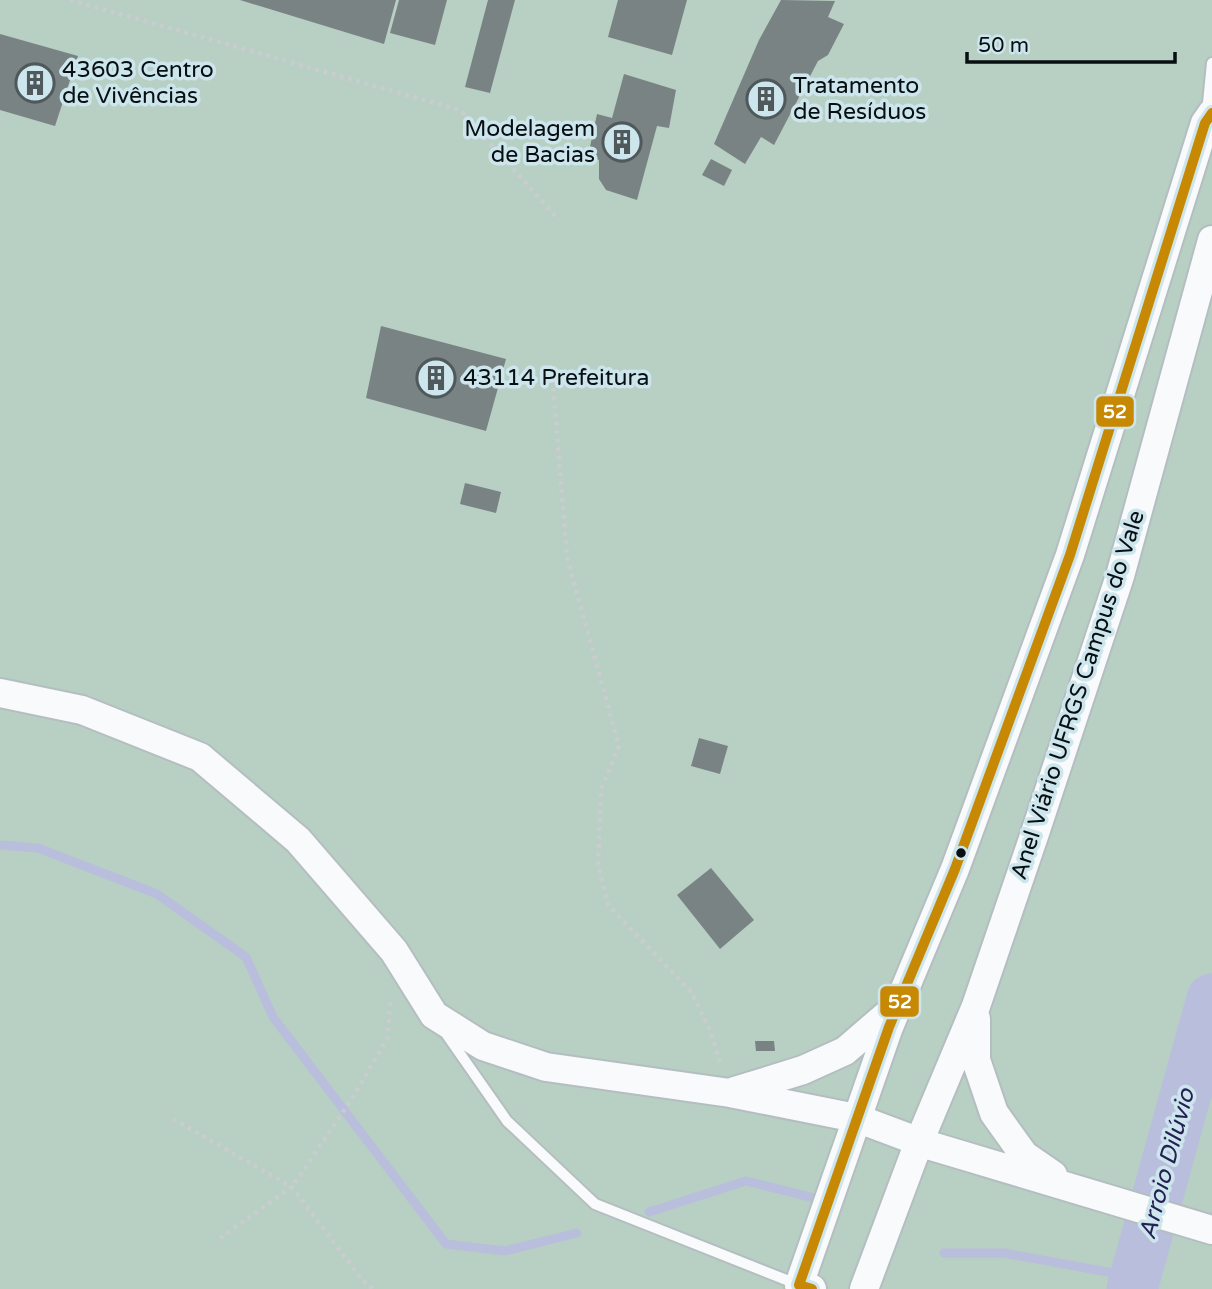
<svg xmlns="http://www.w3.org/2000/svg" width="1212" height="1289" font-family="'Varela Round',sans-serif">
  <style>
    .green { fill: #b8cfc3 }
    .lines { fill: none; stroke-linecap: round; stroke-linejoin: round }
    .stream { stroke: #b9bedd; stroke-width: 9 }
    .river { stroke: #b9bedd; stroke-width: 51 }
    .building { fill: #798384 }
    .service-casing { stroke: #b4bec1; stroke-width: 14 }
    .tertiary-casing { stroke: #b4bec1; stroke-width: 32 }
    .path { stroke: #cacdcf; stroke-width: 4.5; stroke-dasharray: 3.5 5; stroke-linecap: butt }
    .service { stroke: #f9fafb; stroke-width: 10 }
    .tertiary { stroke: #f9fafb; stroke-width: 28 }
    .bus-1-casing { stroke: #cde5ec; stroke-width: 16 }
    .bus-1 { stroke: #c78803; stroke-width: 10 }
    .bus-dot { fill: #070f11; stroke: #cde5ec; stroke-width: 2.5 }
    .labels { text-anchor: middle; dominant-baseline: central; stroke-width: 7; stroke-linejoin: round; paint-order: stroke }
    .poi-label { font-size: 23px; fill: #070f11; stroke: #cde5ec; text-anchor: start }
    .street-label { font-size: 23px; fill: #070f11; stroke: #cde5ec }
    .water-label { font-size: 24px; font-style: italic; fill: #262155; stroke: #cde5ec }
    .line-badge { stroke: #cde5ec; stroke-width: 2.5 }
    .badge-label { font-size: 19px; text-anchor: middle; font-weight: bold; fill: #fff }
  </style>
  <rect width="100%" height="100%" fill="#d4e1e5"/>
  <path class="green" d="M0 0H1212V1289H0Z"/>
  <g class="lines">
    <path class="stream" d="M0 845 38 848 157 894 246 957 273 1017 446 1244 505 1251 577 1233
      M649 1212 746 1181 818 1199
      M944 1253H1004L1135 1277"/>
    <path class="river" d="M1132 1289 1212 999"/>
  </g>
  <path class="building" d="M240 0H396L384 44Z
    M399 0H447L435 45 390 33Z
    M488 0H515L490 93 465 87Z
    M618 0H687L672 55 608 37Z
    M781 0 835 1 828 17 844 24 828 55 818 61 774 145 761 137 745 164 714 144 759 40Z
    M0 34 78 56 55 126 0 110Z
    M624 74 676 90 669 128 657 126 637 200 606 190 599 179V160L588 156 597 114 612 118Z
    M711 159 732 170 724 186 702 175Z
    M381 326 506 359 486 431 366 398Z
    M465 483 501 492 496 513 460 504Z
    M699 738 728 746 720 774 691 766Z
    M711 868 754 920 720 949 677 895Z
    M755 1041H774L775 1051H756Z"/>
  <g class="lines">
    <g class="service-casing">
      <path id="service" d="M1207 113 1212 63
        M447 1035 507 1121 595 1204 799 1285"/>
    </g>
    <g class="tertiary-casing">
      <path id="tertiary" d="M0 693 82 710 200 757 298 840 394 951 434 1015 483 1046 546 1067 730 1093 856 1118 928 1145 1212 1230
        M976 1019V1060L994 1113 1024 1155 1053 1175
        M735 1091 803 1070 845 1051 895 1008
        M812 1289 799 1285 889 1027 955 869 1070 555 1205 123 1212 113
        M864 1289 919 1142 976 1006 1035 833 1120 576 1212 240"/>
    </g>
    <path class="path" d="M70 0 460 110 559 220
      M552 371 567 557 619 746 601 789 598 864 608 905 692 993 711 1033 721 1065
      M173 1119 292 1187 363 1281 373 1289
      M220 1238 292 1187 351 1100 388 1037 390 1000"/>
    <use href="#service" class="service"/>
    <use href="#tertiary" class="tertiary"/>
    <g class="bus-1-casing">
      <path id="bus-1" d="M812 1289 799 1285 889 1027 955 869 1070 555 1205 123 1212 113"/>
    </g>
    <use href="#bus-1" class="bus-1"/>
  </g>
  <defs>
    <g id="building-ring" transform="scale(2.0125)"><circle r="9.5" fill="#cde5ec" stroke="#4f585b" stroke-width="1.5"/><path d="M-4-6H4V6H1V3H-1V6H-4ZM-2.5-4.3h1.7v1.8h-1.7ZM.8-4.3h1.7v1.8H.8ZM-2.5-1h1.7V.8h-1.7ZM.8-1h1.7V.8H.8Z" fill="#4f585b"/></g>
  </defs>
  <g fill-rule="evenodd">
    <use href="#building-ring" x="35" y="83"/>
    <use href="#building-ring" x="766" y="99"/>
    <use href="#building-ring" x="622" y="142"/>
    <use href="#building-ring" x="436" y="378"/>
  </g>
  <circle class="bus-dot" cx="961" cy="853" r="6"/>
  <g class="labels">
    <g class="poi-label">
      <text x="62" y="70">43603 Centro<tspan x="62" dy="26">de Vivências</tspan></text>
      <text x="793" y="86">Tratamento<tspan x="793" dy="26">de Resíduos</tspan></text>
      <text x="595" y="129" text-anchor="end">Modelagem<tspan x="595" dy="26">de Bacias</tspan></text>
      <text x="463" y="378">43114 Prefeitura</text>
    </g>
    <g class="street-label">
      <text transform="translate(1078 695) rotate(-72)">Anel Viário UFRGS Campus do Vale</text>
    </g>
    <g class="water-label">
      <text transform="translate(1167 1164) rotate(-75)">Arroio Dilúvio</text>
    </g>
  </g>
  <g class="line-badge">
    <rect x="1095" y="395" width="40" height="33" rx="7" fill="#c78803"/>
    <rect x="879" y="985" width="41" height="33" rx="7" fill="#c78803"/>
  </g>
  <g class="badge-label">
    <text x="1115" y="418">52</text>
    <text x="900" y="1008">52</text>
  </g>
  <path d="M967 52v10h208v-10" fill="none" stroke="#070f11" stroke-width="3.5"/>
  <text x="978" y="52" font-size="21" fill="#070f11" stroke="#cde5ec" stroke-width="5" paint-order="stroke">50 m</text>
</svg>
